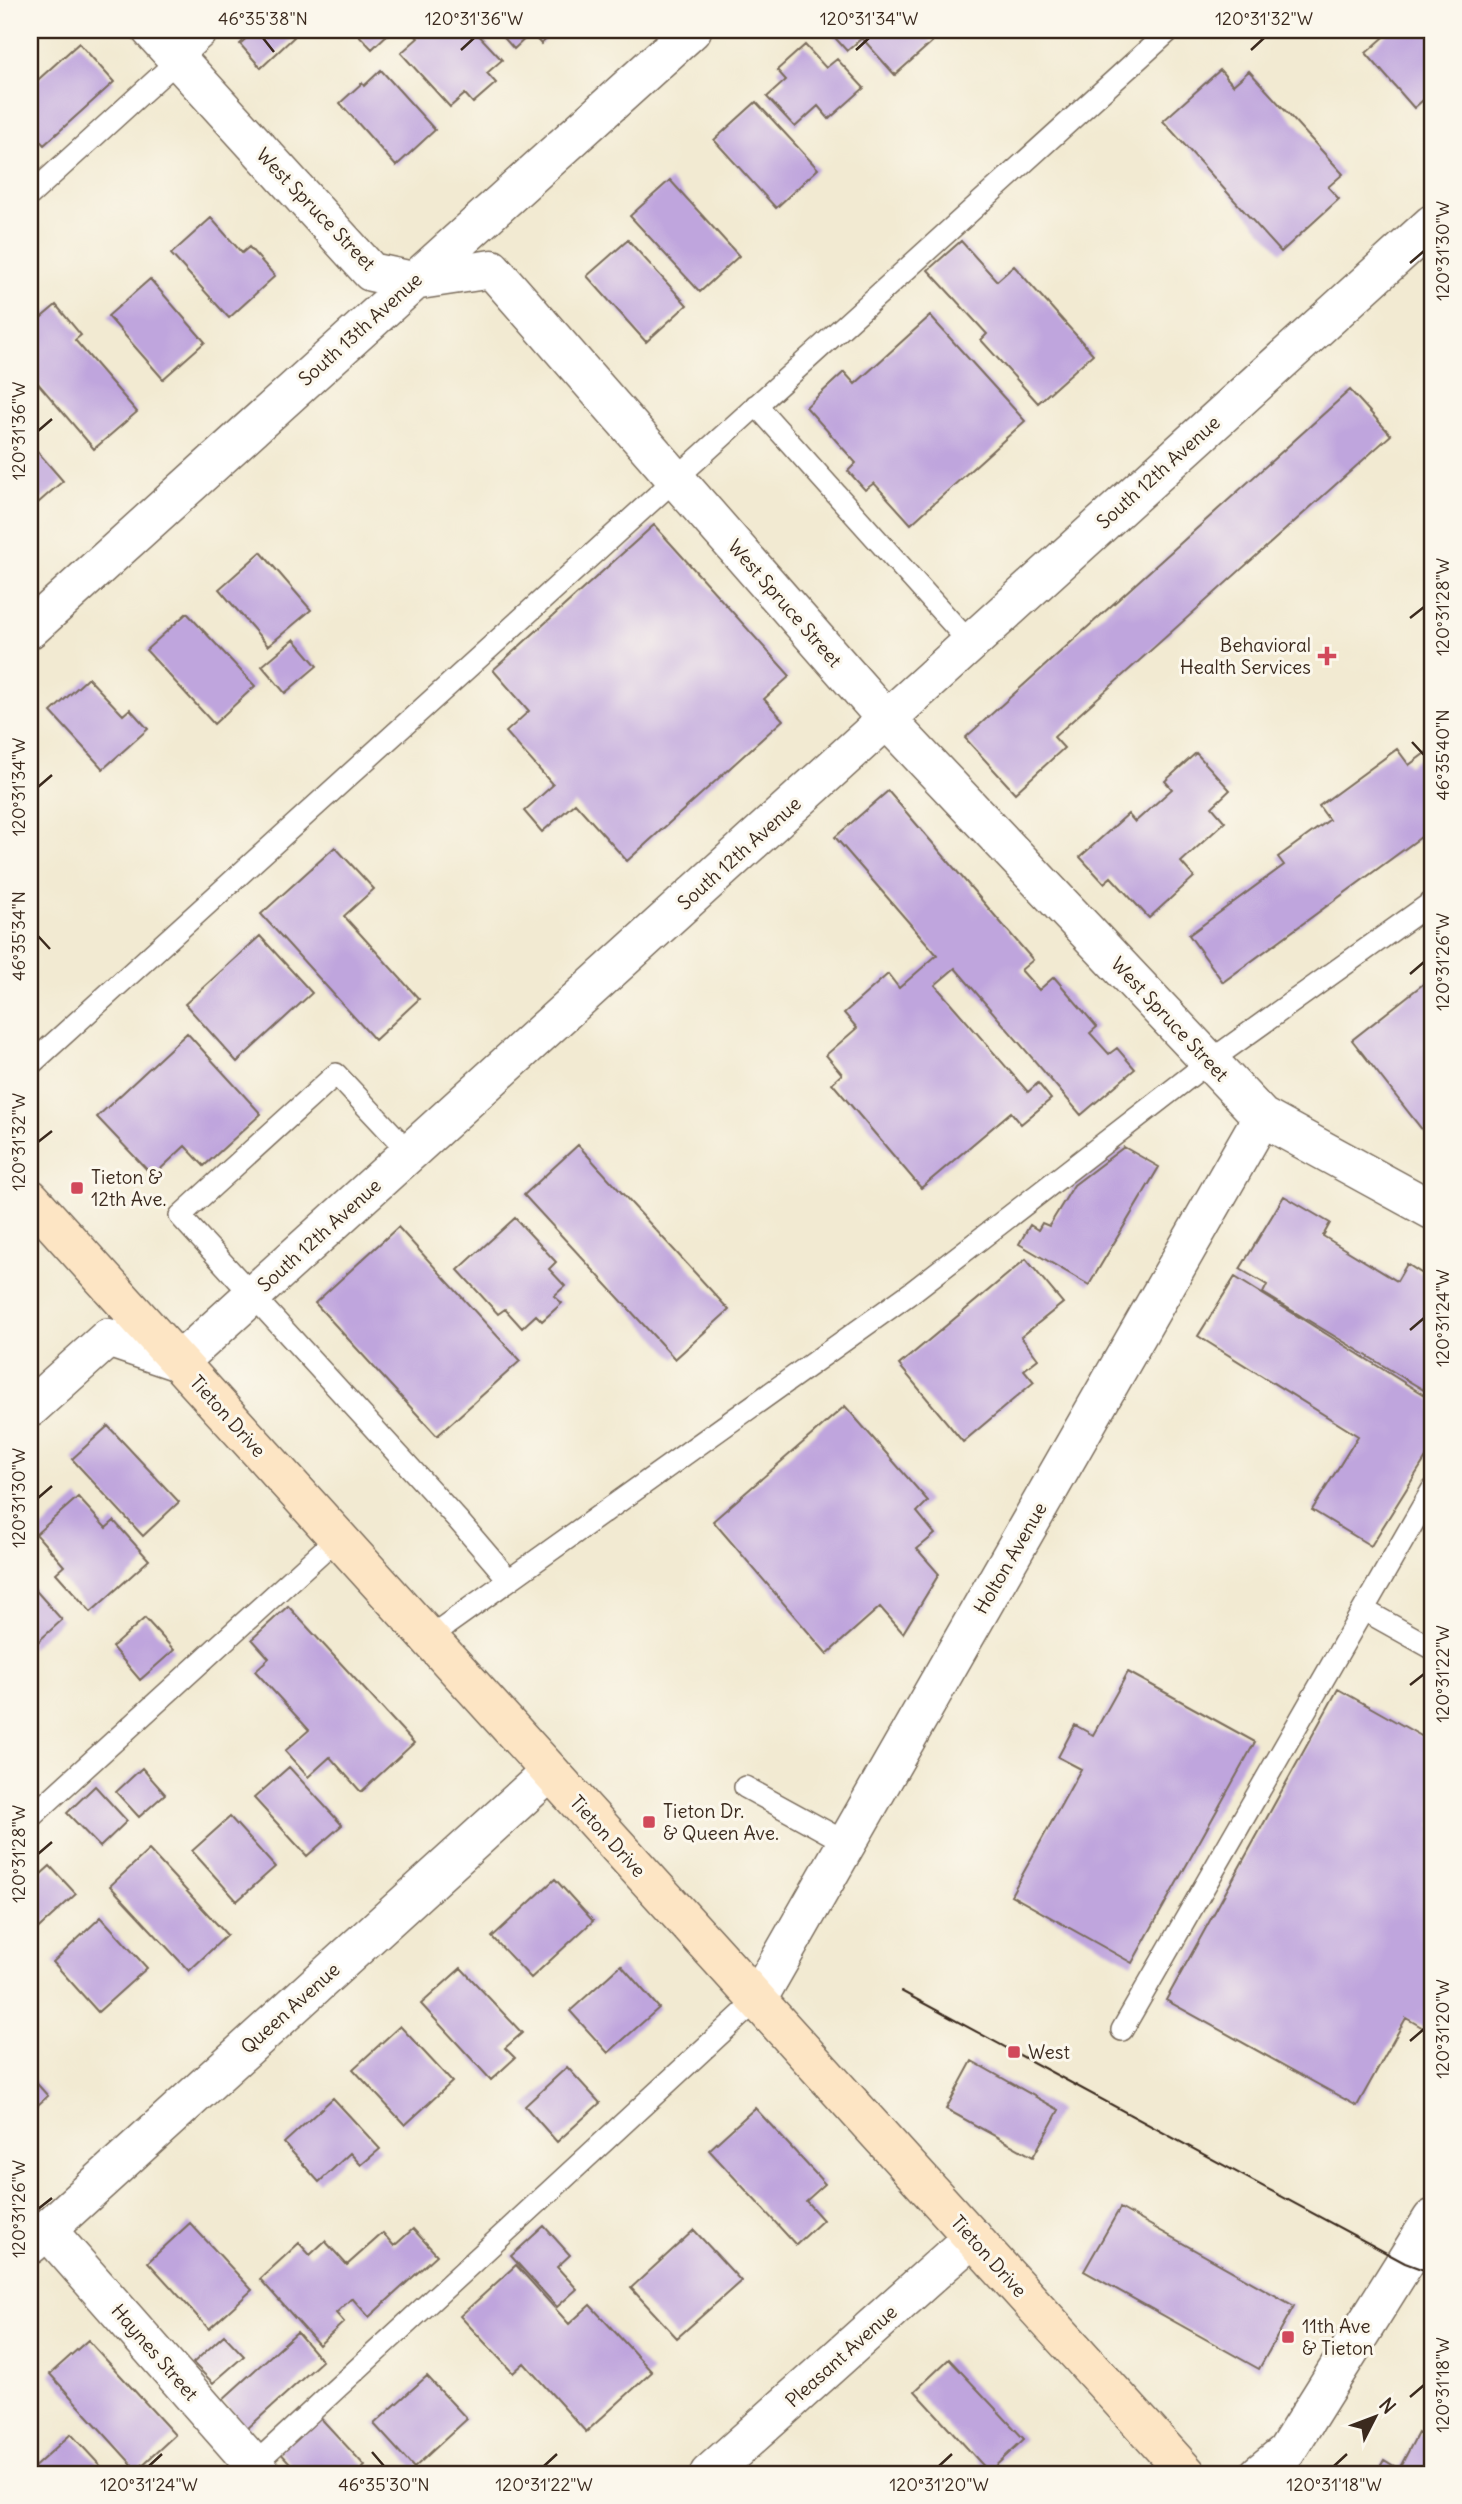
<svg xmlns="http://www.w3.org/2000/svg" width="1462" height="2504" font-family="Delius,sans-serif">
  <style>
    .building { fill: #bfa5dd }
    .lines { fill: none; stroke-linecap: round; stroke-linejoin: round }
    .service-casing { stroke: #7b6d5d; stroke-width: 24 }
    .minor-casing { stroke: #7b6d5d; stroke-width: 41 }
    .secondary-casing { stroke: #7b6d5d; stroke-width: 41 }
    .service { stroke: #fff; stroke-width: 21 }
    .minor { stroke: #fff; stroke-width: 38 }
    .secondary { stroke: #fde5c4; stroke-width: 38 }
    .tram { stroke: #3b2a1e; stroke-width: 2 }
    .ticks { fill: none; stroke: #3b2a1e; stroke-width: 2.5 }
    .poi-dot { fill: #d1495b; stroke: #fbf7ec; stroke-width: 2.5 }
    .labels { text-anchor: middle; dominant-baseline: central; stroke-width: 6; stroke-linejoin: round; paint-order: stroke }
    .street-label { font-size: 19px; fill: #3b2a1e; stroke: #fbf7ec }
    .poi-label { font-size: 19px; fill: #3b2a1e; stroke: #fbf7ec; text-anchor: start }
    .neatline { fill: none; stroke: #3b2a1e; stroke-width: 2.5 }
    .ticks-label { font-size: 18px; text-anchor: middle; fill: #3b2a1e }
  </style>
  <rect width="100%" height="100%" fill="#fbf7ec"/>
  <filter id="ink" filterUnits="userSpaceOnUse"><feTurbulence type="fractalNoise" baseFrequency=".0143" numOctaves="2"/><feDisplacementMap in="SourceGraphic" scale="14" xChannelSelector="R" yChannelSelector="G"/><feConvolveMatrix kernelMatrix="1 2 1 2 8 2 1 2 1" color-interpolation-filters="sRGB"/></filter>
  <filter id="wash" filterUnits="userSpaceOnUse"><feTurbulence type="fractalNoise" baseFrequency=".00686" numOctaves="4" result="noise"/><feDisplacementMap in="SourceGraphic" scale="28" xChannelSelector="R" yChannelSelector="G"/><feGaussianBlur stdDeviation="1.57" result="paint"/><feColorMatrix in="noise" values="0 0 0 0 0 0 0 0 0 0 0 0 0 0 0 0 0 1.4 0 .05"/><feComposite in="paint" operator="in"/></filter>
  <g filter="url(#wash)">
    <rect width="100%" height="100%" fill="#f2ead2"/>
    <g id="blocks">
      <path class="building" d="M255 30H287L294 37 261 68 240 44Z
        M354 30H392L372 49Z
        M410 30H474L502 60 487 73 496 83 473 103 465 94 450 107 401 53 418 38Z
        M497 30H556L541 44 531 33 514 49Z
        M828 30H921L932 42 895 75 862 38 847 51Z
        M1392 30H1432V95L1431 93 1414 108 1366 53Z
        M79 43 114 82 44 145 30 130V87Z
        M805 45 826 68 837 59 864 88 829 119 818 106 795 127 767 97 786 80 777 70Z
        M381 70 435 130 396 166 340 103 362 83 364 86Z
        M1220 70 1233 85 1249 71 1343 174 1328 187 1339 199 1281 252 1163 121Z
        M756 102 818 169 776 208 714 140Z
        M670 180 739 256 700 292 630 216Z
        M211 218 242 253 249 247 275 276 229 318 171 254Z
        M628 240 687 305 646 342 587 276Z
        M961 241 997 281 1014 266 1093 354 1038 403 981 340 987 334 928 270Z
        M150 279 205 342 163 379 108 316Z
        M56 305 81 335 75 340 137 412 94 449 30 374V355L36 350 30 343V327Z
        M930 316 1025 421 911 524 874 483 865 490 848 471 856 463 806 407 844 372 855 384Z
        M1350 390 1391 435 1054 737 1064 748 1015 793 965 738Z
        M30 443 63 481 30 510Z
        M654 525 790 676 764 699 783 720 627 861 575 803 542 832 524 811 553 785 506 732 529 711 493 670Z
        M261 552 311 610 268 646 219 589Z
        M187 613 255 686 214 724 146 650Z
        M294 639 317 666 285 693 262 666Z
        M88 678 123 715 130 709 148 729 103 769 51 712Z
        M1432 748V829L1223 982 1189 935 1284 865 1278 857 1329 820 1319 806 1397 749 1409 765Z
        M1196 753 1230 790 1212 807 1225 822 1181 862 1194 877 1149 918 1111 877 1104 883 1080 857 1128 814 1135 822 1172 789 1165 781Z
        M888 791 1033 960 1021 970 1039 990 1054 977 1097 1027 1090 1033 1109 1054 1117 1048 1135 1069 1081 1115 955 968 935 985 1028 1092 1038 1083 1051 1099 1021 1124 1011 1112 921 1188 832 1083 842 1074 826 1055 857 1028 844 1013 888 974 899 988 937 955 835 837Z
        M335 847 374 889 344 916 419 999 375 1040 261 914Z
        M260 936 312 993 237 1062 185 1004Z
        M1432 977V1126L1424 1132 1352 1040Z
        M187 1033 261 1114 204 1166 185 1146 153 1176 97 1117Z
        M578 1145 729 1310 675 1359 524 1195Z
        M1124 1147 1159 1167 1089 1285 1019 1244 1030 1225 1038 1230 1042 1223 1049 1226 1074 1185Z
        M1284 1196 1330 1223 1323 1236 1397 1281 1407 1264 1432 1280V1395L1263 1293 1267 1285 1240 1269Z
        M515 1218 556 1262 549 1269 565 1286 554 1296 562 1303 542 1321 536 1315 522 1328 505 1309 498 1314 458 1270Z
        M398 1227 520 1361 437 1436 315 1303Z
        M1026 1259 1063 1303 1021 1337 1038 1359 1024 1370 1034 1382 963 1442 899 1365Z
        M1235 1277 1432 1400V1448L1371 1546 1312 1510 1358 1436 1198 1336Z
        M845 1406 928 1501 917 1512 935 1534 917 1549 939 1574 903 1633 880 1607 827 1654 713 1521Z
        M108 1426 179 1502 143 1536 72 1459Z
        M78 1497 106 1528 114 1521 149 1560 91 1612 56 1573 64 1566 36 1534Z
        M30 1584 62 1620 30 1649Z
        M288 1606 414 1743 361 1792 330 1757 308 1777 285 1751 309 1730 255 1671 269 1658 252 1639Z
        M145 1618 174 1650 140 1680 112 1647Z
        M1128 1672 1255 1742 1132 1963 1011 1895 1081 1769 1058 1757 1075 1725 1093 1735Z
        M1338 1689 1432 1742V2033L1406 2018 1357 2106 1166 2000Z
        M289 1767 342 1825 307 1856 254 1798Z
        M142 1768 165 1794 139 1817 116 1792Z
        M95 1786 127 1821 100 1847 67 1813Z
        M230 1817 275 1867 237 1901 192 1851Z
        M149 1850 227 1935 189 1971 110 1886Z
        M50 1866 76 1894 32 1934 30 1932V1884Z
        M555 1879 593 1921 531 1978 492 1937Z
        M101 1917 147 1968 98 2012 53 1962Z
        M621 1965 659 2008 608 2053 570 2011Z
        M461 1968 522 2033 505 2048 515 2058 491 2080 421 2004Z
        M400 2026 452 2082 405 2125 353 2069Z
        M972 2061 1059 2110 1033 2157 946 2109Z
        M567 2067 600 2103 557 2142 525 2106Z
        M30 2076 48 2096 30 2112Z
        M333 2098 380 2149 361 2165 350 2153 319 2182 284 2143Z
        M755 2108 825 2184 806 2201 823 2220 796 2245 709 2150Z
        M1120 2208 1294 2306 1259 2369 1084 2271Z
        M190 2223 252 2290 209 2329 148 2262Z
        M544 2226 570 2255 557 2267 577 2289 557 2307 511 2256Z
        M413 2229 437 2255 369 2317 352 2298 336 2313 344 2322 319 2345 260 2279 299 2243 310 2255 325 2241 347 2265 383 2233 394 2246Z
        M694 2230 741 2281 677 2338 631 2288Z
        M516 2265 569 2324 590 2305 652 2372 586 2432 524 2363 513 2373 460 2316Z
        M297 2332 322 2361 247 2429 222 2400Z
        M224 2335 244 2356 213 2383 193 2363Z
        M88 2340 175 2435 137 2470 50 2374Z
        M949 2359 1024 2439 989 2472 915 2391Z
        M427 2376 467 2419 414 2468 374 2424Z
        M316 2413 365 2466 357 2474H300L277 2449Z
        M1418 2433 1432 2441V2474H1376L1384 2460 1399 2469Z
        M71 2434 108 2474H30V2471Z"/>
    </g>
  </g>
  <g filter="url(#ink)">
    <use href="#blocks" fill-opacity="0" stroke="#7b6d5d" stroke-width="2"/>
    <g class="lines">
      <g class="service-casing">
        <path id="service" d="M30 195 211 30
          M756 405 970 643
          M30 1065 1170 30
          M410 1153 336 1074 180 1216 457 1519 509 1580
          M1364 1610 1432 1648
          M428 1638 912 1292 1210 1061 1432 902
          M745 1787 847 1843
          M30 1818 338 1537
          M1122 2030 1432 1490
          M247 2471 757 2000"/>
      </g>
      <g class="minor-casing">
        <path id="minor" d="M151 30 371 272 413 281 492 269 886 719 1262 1117 1432 1210
          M30 629 692 30
          M30 1408 108 1338 179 1362 1432 224
          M757 2000 1262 1117
          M47 2230 262 2474
          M30 2245 550 1772
          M709 2474 973 2237
          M1259 2474 1286 2452 1432 2219"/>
      </g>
      <g class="secondary-casing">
        <path id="secondary" d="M30 1198 1187 2474"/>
      </g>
      <use href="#service" class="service"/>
      <use href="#minor" class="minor"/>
      <use href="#secondary" class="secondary"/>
      <path class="tram" d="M901 1991 1405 2263 1432 2273"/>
    </g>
  </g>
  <path class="ticks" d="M263 38 274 52M461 50 474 38M856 50 869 38M1251 50 1264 38M1410 263 1424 251M38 431 52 419M1410 618 1424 607M1412 742 1424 755M38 787 52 775M38 936 50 949M1410 974 1424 962M38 1142 52 1131M1410 1330 1424 1318M38 1498 52 1486M1410 1685 1424 1674M38 1854 52 1842M1410 2041 1424 2029M38 2209 52 2198M1410 2397 1424 2385M372 2452 384 2466M149 2466 162 2454M544 2466 557 2454M939 2466 952 2454M1334 2466 1347 2454"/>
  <g class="poi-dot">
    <path d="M1323.5 645.5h7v7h7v7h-7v7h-7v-7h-7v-7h7z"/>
    <rect x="70" y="1181" width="14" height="14" rx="3.5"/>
    <rect x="642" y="1815" width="14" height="14" rx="3.5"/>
    <rect x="1007" y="2045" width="14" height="14" rx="3.5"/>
    <rect x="1281" y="2330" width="14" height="14" rx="3.5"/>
  </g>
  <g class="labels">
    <g class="street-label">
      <text transform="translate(316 209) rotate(46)">West Spruce Street</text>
      <text transform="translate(360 329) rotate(-42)">South 13th Avenue</text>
      <text transform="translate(1158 472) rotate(-42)">South 12th Avenue</text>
      <text transform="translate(785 603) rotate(49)">West Spruce Street</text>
      <text transform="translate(739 853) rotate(-42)">South 12th Avenue</text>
      <text transform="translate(1170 1019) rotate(47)">West Spruce Street</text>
      <text transform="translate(319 1235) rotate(-42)">South 12th Avenue</text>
      <text transform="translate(228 1416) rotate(48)">Tieton Drive</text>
      <text transform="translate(1010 1558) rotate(-60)">Holton Avenue</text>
      <text transform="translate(608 1836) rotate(48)">Tieton Drive</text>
      <text transform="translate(290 2008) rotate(-42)">Queen Avenue</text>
      <text transform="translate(989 2256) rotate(48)">Tieton Drive</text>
      <text transform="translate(155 2352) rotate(49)">Haynes Street</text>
      <text transform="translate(841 2356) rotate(-42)">Pleasant Avenue</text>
    </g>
    <g class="poi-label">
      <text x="1311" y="645" text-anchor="end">Behavioral<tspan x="1311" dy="22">Health Services</tspan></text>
      <text x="91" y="1177">Tieton &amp;<tspan x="91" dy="22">12th Ave.</tspan></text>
      <text x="663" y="1811">Tieton Dr.<tspan x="663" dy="22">&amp; Queen Ave.</tspan></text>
      <text x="1028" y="2052">West</text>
      <text x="1302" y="2326">11th Ave<tspan x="1302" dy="22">&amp; Tieton</tspan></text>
    </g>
  </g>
  <rect width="1462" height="2504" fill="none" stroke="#fbf7ec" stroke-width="77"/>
  <g transform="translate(1375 2417) rotate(48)" stroke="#fbf7ec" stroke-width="5" paint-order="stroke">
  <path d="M0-5L12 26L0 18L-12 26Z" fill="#3b2a1e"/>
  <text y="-10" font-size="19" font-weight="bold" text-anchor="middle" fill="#3b2a1e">N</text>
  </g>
  <rect x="38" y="38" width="1386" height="2428" class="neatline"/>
  <g class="ticks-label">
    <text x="263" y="25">46°35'38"N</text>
    <text x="474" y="25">120°31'36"W</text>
    <text x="869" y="25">120°31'34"W</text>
    <text x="1264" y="25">120°31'32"W</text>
    <text transform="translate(1443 251) rotate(-90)" y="6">120°31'30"W</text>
    <text transform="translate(19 431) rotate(-90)" y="6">120°31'36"W</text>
    <text transform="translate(1443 607) rotate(-90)" y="6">120°31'28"W</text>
    <text transform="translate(1443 755) rotate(-90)" y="6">46°35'40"N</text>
    <text transform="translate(19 787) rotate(-90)" y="6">120°31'34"W</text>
    <text transform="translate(19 936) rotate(-90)" y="6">46°35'34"N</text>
    <text transform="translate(1443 962) rotate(-90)" y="6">120°31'26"W</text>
    <text transform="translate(19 1142) rotate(-90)" y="6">120°31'32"W</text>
    <text transform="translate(1443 1318) rotate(-90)" y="6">120°31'24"W</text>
    <text transform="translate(19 1498) rotate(-90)" y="6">120°31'30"W</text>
    <text transform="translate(1443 1674) rotate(-90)" y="6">120°31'22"W</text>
    <text transform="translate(19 1854) rotate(-90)" y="6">120°31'28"W</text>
    <text transform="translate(1443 2029) rotate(-90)" y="6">120°31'20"W</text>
    <text transform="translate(19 2209) rotate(-90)" y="6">120°31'26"W</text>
    <text transform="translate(1443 2385) rotate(-90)" y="6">120°31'18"W</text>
    <text x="149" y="2491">120°31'24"W</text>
    <text x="384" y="2491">46°35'30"N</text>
    <text x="544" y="2491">120°31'22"W</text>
    <text x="939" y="2491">120°31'20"W</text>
    <text x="1334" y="2491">120°31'18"W</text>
  </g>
</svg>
